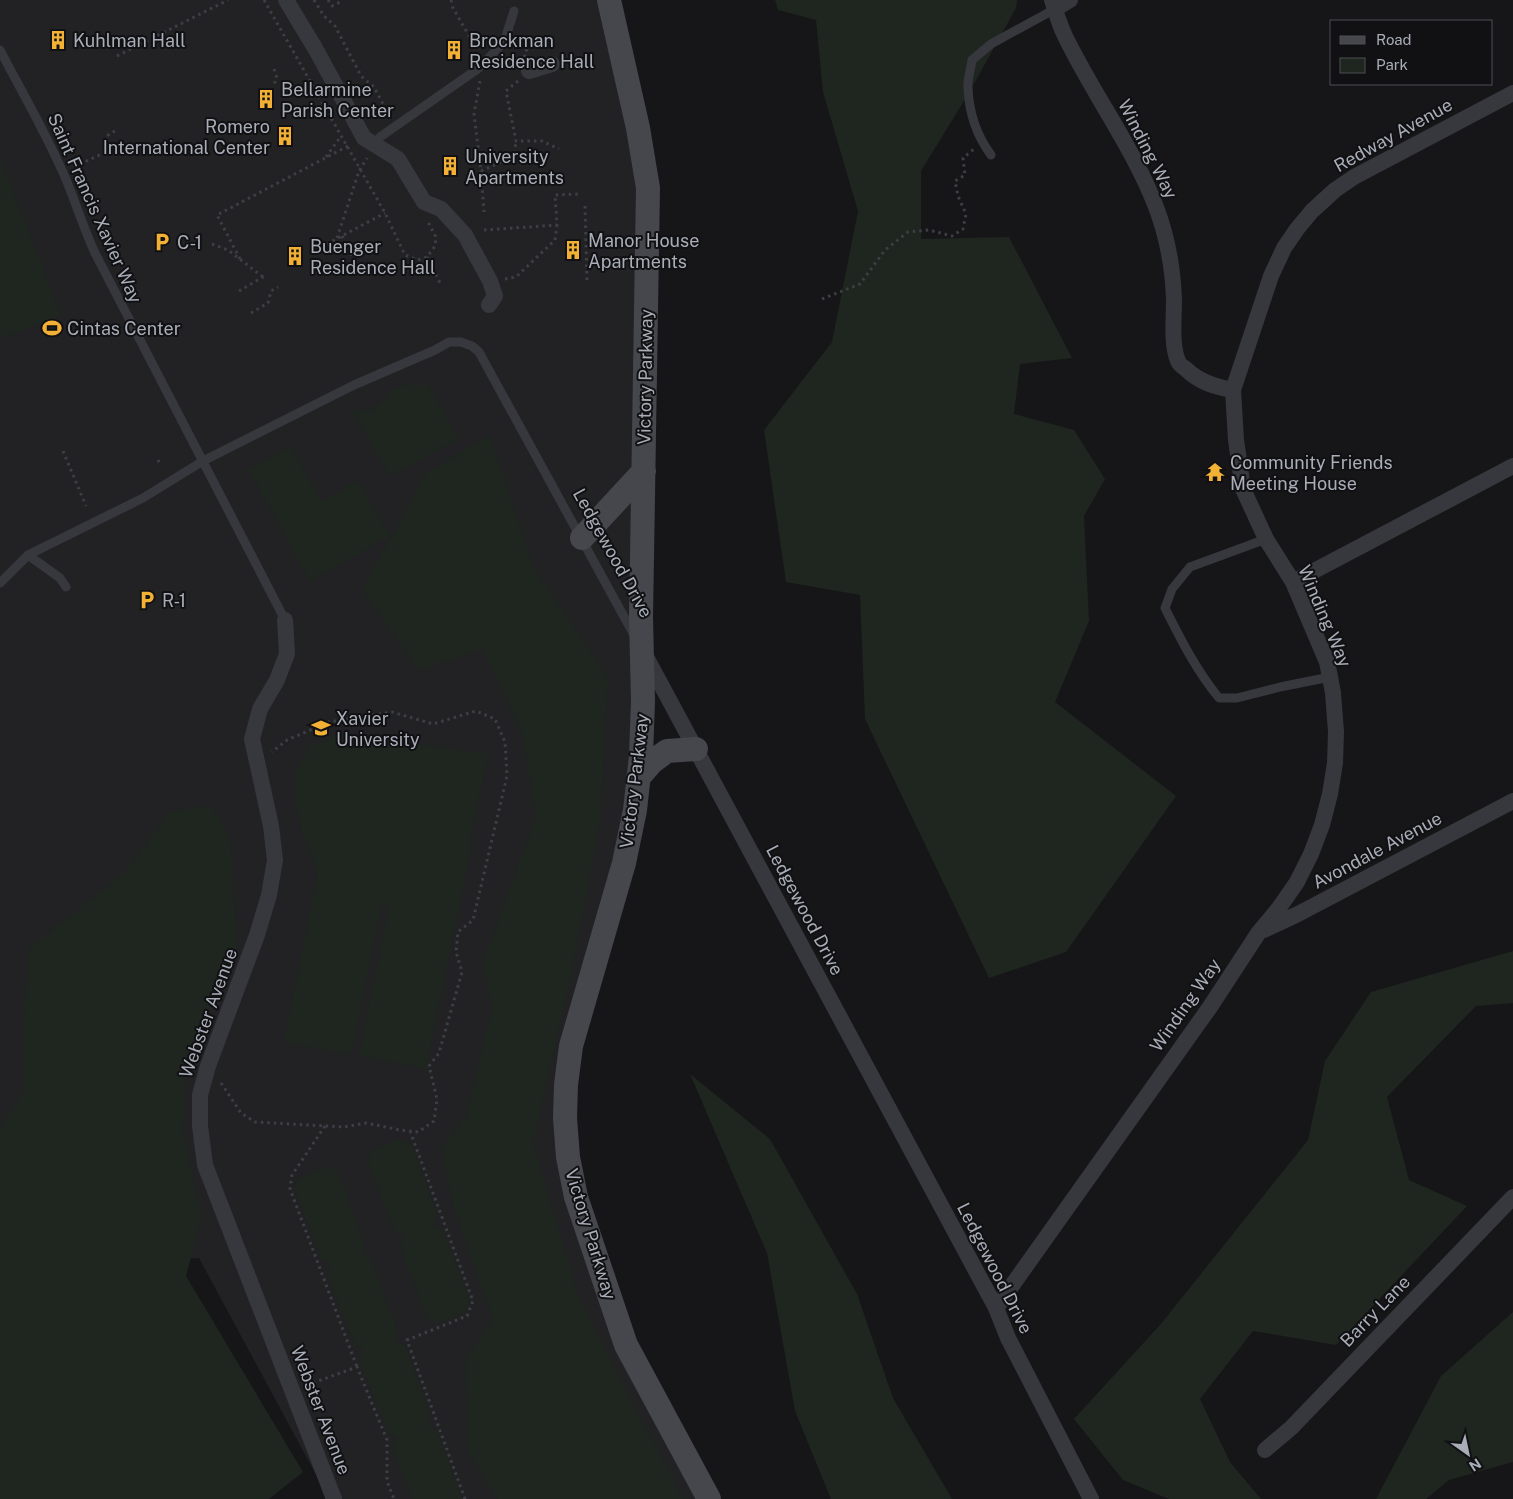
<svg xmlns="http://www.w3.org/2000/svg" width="1513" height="1499" font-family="'Public Sans',sans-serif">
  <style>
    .built { fill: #222225 }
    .green { fill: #1e261f }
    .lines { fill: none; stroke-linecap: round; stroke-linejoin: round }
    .path { stroke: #3d3f44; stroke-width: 3; stroke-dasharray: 2.5 4; stroke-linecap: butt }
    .lane { stroke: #37383d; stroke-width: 9 }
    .street { stroke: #37383d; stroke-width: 16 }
    .secondary { stroke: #45474d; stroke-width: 24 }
    .labels { text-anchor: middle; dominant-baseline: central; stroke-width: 4; stroke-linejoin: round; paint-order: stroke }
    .poi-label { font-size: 18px; fill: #a8adb8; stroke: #111113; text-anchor: start }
    .street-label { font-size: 18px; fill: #a8adb8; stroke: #111113 }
  </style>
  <rect width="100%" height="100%" fill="#161618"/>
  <path class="built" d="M0 0H608L639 131 641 756 565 1118 626 1345 709 1499H329L199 1258 0 1273Z"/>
  <path class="green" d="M775 0H1017L1016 8 970 91 921 171V239L1009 237 1072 358 1020 364 1014 414 1074 430 1105 479 1084 516 1089 621 1055 702 1176 796 1066 952 989 978 865 719 860 595 786 582 764 430 832 342 858 211 823 92 816 20 778 10Z
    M0 157 61 315 0 339Z
    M408 384 429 385 458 439 390 476 351 409 369 412 379 405 393 390Z
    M490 435 534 568 608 678 600 820 575 958 533 1143 580 1301 683 1499H497L468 1451 465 1359 493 1320 454 1208 441 1148 466 1117 492 1008 483 963 536 816 522 734 483 649 419 670 362 590 426 473Z
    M291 446 321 501 358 480 390 536 310 581 248 469Z
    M344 733 489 754 469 842 472 843 426 1069 359 1056 389 908 381 905 351 1055 284 1042 318 873 303 835 295 802 296 770 311 745Z
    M211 805 230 836 237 948 186 1058 183 1132 202 1216 186 1276 303 1472 269 1499H0V1127L23 1092 25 998 29 948 122 875 171 811Z
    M1513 951V1003L1476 1006 1387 1097 1409 1180 1467 1206 1336 1345 1253 1331 1200 1399 1230 1462 1261 1499H1169L1123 1480 1074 1419 1160 1325 1308 1140 1325 1061 1371 992Z
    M690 1074 770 1139 857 1294 893 1398 952 1499H831L795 1411 767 1253Z
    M399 1140 412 1145 438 1216 433 1226 444 1232 470 1301 465 1313 437 1323 427 1319 400 1247 405 1237 394 1230 367 1160 371 1151Z
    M327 1166 338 1171 364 1244 361 1253 371 1258 397 1330 394 1339 405 1346 431 1416 427 1425 437 1431 462 1499H412L392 1447 398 1437 388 1433 359 1360 364 1350 355 1345 327 1274 331 1264 321 1259 294 1188 298 1179Z
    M1513 1312V1462L1449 1480 1426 1499H1376L1441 1376Z"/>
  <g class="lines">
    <path class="path" d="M264 0 385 213 405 255 418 260 427 257 435 246 436 237 428 222
      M314 0 324 16 335 26 361 76 374 87 389 115
      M328 0 332 6 342 1
      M451 0 453 8 476 48V52
      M117 56 228 0
      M525 57 524 53 530 46 528 35
      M274 69 277 78 274 84
      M480 81 474 114 481 171 484 212
      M518 81 506 91 516 141H542L559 149
      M326 157 341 136
      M74 167 112 149 105 137 118 129
      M481 171 514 156 516 141
      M585 206 587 282
      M484 230 557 225 555 195 580 194
      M342 236 353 258
      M337 238 359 171 367 158
      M212 244 228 250 263 277
      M321 247 385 213
      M427 257 441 285
      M240 259 217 215 348 146
      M505 279 516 277 555 240 557 225
      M239 291 263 277 267 276
      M822 299 860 284 885 250 908 232 929 230 952 236 963 229 966 214 958 196 955 181 965 175 963 158 974 149
      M251 313 268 303 271 291 278 287
      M63 451 86 506
      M158 460 161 466
      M221 1083 241 1113 255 1122 344 1127 366 1123 400 1130 418 1132 434 1121 437 1099 429 1066 439 1053 462 972 456 952 458 932 473 920 507 776 505 742 495 719 476 711 433 724 392 712 329 722 287 740 272 752
      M325 1126 292 1175 290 1189 357 1367
      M410 1131 473 1301 467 1316 407 1340 465 1499
      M307 1385 357 1367 387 1440V1481L394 1499"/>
    <path class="lane" d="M0 50C22 92 46 133 65 177 76 203 84 230 96 255L285 620
      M375 144 380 137 479 68 504 42 514 11
      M991 155C977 136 969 112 968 88 967 79 971 69 972 60L991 44 1055 9
      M1266 539 1190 567 1172 589 1165 608C1181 640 1196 670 1219 698H1237L1280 687 1330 677
      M28 555 60 578 66 587
      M0 583 28 555 143 498 203 461 354 385 435 350 449 342H461L472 346 479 352 634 635"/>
    <path class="street" d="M286 0 315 48 364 138 398 159 424 202 441 209 465 235 490 281 495 296 489 305
      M1052 0C1056 12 1059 24 1065 36 1093 94 1133 147 1156 207 1167 236 1173 269 1174 300 1174 318 1171 345 1178 361 1179 364 1183 367 1186 369 1199 382 1215 387 1233 390
      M1055 9 1070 0
      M529 71 552 64
      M1293 582 1513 466
      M285 620 287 654 277 680 260 709 252 739 271 826 275 860 269 895 257 935 208 1066 200 1095V1126L205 1165 334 1499
      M644 653 996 1308 1008 1338 1091 1499
      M1264 930 1298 914 1513 801
      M996 1308 1210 1007 1259 932 1279 908 1297 882 1311 854 1322 825 1330 794 1335 763 1336 732 1333 693 1330 677 1327 662 1293 582 1266 539 1243 489 1236 440 1233 390 1271 276 1284 248 1297 229 1312 211 1335 190 1354 177 1513 93
      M1265 1450 1291 1428 1513 1197"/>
    <path class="secondary" d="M609 0 638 128 648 188 641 618 643 701 641 756 635 810 624 863 571 1046 566 1085 565 1118 568 1157 576 1197 626 1345 709 1499
      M582 538 644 471
      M638 778 652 762 667 751 696 749"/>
  </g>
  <defs>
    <g id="building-bare" transform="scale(1.5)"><path d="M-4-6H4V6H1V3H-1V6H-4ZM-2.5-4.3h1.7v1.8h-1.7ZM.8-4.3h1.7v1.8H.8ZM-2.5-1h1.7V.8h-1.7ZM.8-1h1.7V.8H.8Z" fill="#f2b134" stroke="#111113" stroke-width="2.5" paint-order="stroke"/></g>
    <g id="parking-bare" transform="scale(1.5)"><path d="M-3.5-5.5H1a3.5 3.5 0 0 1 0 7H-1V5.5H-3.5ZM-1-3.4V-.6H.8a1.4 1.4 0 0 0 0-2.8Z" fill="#f2b134" stroke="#111113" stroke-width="2.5" paint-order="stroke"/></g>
    <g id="stadium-bare" transform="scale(1.5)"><path d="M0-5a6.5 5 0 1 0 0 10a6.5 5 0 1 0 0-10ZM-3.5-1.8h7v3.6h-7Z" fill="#f2b134" stroke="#111113" stroke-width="2.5" paint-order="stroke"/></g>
    <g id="temple-bare" transform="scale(1.5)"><path d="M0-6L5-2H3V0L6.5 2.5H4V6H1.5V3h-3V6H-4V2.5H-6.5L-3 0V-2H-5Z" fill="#f2b134" stroke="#111113" stroke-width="2.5" paint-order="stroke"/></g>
    <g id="university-bare" transform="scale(1.5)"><path d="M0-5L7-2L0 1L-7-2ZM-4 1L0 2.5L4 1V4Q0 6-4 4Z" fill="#f2b134" stroke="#111113" stroke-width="2.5" paint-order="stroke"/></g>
  </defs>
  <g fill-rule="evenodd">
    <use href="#building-bare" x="58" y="40"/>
    <use href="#building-bare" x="454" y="50"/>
    <use href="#building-bare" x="266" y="99"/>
    <use href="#building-bare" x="285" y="136"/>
    <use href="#building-bare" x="450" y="166"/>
    <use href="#parking-bare" x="162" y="242"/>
    <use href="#building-bare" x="573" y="250"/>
    <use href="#building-bare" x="295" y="256"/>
    <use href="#stadium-bare" x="52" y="328"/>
    <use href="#temple-bare" x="1215" y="472"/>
    <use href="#parking-bare" x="147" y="600"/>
    <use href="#university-bare" x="321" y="728"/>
  </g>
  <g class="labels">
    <g class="poi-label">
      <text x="73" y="40">Kuhlman Hall</text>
      <text x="469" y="40">Brockman<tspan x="469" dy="21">Residence Hall</tspan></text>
      <text x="281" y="89">Bellarmine<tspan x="281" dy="21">Parish Center</tspan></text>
      <text x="270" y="126" text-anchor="end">Romero<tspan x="270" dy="21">International Center</tspan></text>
      <text x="465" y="156">University<tspan x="465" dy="21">Apartments</tspan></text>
      <text x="588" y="240">Manor House<tspan x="588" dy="21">Apartments</tspan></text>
      <text x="177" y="242">C-1</text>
      <text x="310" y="246">Buenger<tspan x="310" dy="21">Residence Hall</tspan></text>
      <text x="67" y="328">Cintas Center</text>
      <text x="1230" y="462">Community Friends<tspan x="1230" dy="21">Meeting House</tspan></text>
      <text x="162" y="600">R-1</text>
      <text x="336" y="718">Xavier<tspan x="336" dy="21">University</tspan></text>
    </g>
    <g class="street-label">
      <text transform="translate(1393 135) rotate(-29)">Redway Avenue</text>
      <text transform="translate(1148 149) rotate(63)">Winding Way</text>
      <text transform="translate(95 208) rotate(66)">Saint Francis Xavier Way</text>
      <text transform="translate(645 377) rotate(-89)">Victory Parkway</text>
      <text transform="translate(613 553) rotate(61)">Ledgewood Drive</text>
      <text transform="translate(1325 616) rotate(67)">Winding Way</text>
      <text transform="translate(634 781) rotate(-83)">Victory Parkway</text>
      <text transform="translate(1377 850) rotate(-28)">Avondale Avenue</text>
      <text transform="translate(805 910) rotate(62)">Ledgewood Drive</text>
      <text transform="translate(1185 1005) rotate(-55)">Winding Way</text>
      <text transform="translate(208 1013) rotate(-70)">Webster Avenue</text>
      <text transform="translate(591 1234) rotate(73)">Victory Parkway</text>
      <text transform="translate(995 1268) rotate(63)">Ledgewood Drive</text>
      <text transform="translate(1375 1311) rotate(-46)">Barry Lane</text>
      <text transform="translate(321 1410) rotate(69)">Webster Avenue</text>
    </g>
  </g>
  <rect x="1330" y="20" width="162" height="65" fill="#111113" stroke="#4d4f55"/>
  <rect x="1340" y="36" width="25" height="8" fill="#45474d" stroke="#4d4f55"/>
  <text x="1376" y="45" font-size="15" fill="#a8adb8">Road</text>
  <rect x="1340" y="58" width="25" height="15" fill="#1e261f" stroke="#4d4f55"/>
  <text x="1376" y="70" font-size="15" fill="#a8adb8">Park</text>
  <g transform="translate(1468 1454) rotate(147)" stroke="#111113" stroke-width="4" paint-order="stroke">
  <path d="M0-4L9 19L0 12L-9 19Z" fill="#a8adb8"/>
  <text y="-8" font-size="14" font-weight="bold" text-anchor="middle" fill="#a8adb8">N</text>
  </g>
</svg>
